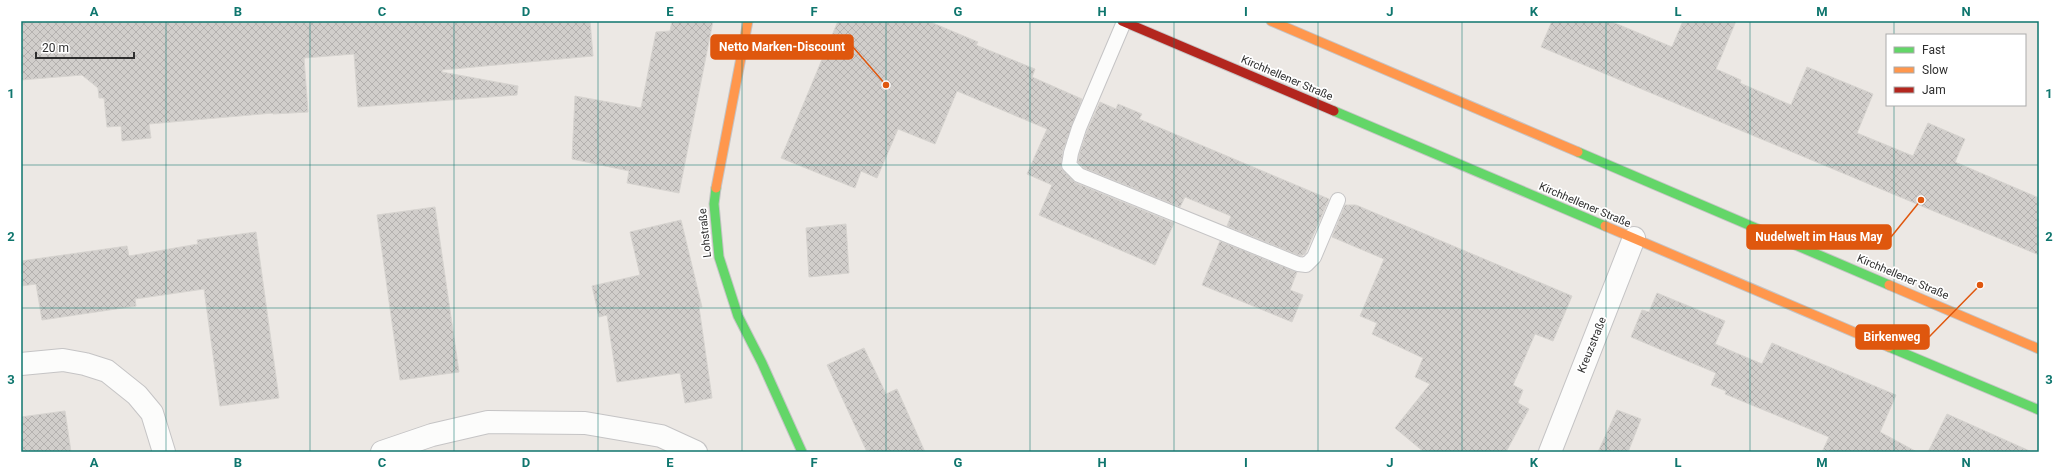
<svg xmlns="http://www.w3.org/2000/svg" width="2060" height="473" font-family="Roboto,sans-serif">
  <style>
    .building { fill: url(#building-cross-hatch); stroke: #d7d4d0 }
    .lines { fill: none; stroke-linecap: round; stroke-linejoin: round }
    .lane-casing { stroke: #c5c4c5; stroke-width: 16 }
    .street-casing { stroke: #c5c4c5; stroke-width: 24 }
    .fast-casing { stroke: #c5c4c5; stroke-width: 11 }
    .slow-casing { stroke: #c5c4c5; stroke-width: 11 }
    .jam-casing { stroke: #c5c4c5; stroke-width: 11 }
    .lane { stroke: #fcfcfb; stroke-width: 14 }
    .street { stroke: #fcfcfb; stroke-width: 22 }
    .fast { stroke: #63d668; stroke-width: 9 }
    .slow { stroke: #ff974d; stroke-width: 9 }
    .jam { stroke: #b3261e; stroke-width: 9 }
    .grid { fill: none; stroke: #0f766e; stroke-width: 1; stroke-opacity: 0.55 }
    .labels { text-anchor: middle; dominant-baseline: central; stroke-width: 3.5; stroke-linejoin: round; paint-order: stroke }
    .street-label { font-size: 11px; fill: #2e2e2e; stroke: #fff }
    .leader { fill: none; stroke: #df570e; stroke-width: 1.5 }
    .callout-dot { fill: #df570e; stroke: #fff; stroke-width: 1.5 }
    .callout { fill: #df570e; stroke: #df570e; stroke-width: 1.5 }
    .callout-label { font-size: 12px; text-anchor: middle; font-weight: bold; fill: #fff }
    .neatline { fill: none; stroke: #0f766e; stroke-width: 1.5 }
    .grid-label { font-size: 13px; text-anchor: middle; font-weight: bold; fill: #0f766e }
  </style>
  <defs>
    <pattern id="building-cross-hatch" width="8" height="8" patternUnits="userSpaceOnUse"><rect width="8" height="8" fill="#d1cecb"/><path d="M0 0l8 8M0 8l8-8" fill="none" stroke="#b4b1af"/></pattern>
  </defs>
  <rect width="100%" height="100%" fill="#ece8e4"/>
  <path class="building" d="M21 21H590L593 56 442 70V72L518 86 517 95 358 107 354 54 304 58 308 112 273 114V113L149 124 151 138 122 141 121 126 107 127 104 98H99L98 88 82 75 21 80Z
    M672 21H713L679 193 627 183 629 171 572 159 575 96 641 108 656 32 670 31Z
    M838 21H928L978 42 976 45 1035 69 1032 77 1082 99 1063 150 1061 168 1076 183 1174 223 1155 265 1039 215 1052 185 1027 174 1047 129 957 91 935 144 898 129 877 178 861 171 855 188 781 158Z
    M1552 21H1610L1672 47 1683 21H1736L1716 69 1741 80 1740 83 1791 105 1807 67 1873 94 1857 133 1913 156 1928 123 1965 139 1955 162 2039 198V255L1541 47Z
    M1100 102 1116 109 1118 104 1142 114 1139 119 1329 199 1305 254 1300 256 1227 226 1231 216 1185 197 1180 207 1084 168 1078 162 1079 155 1087 131Z
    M1345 205H1356L1572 296 1553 341 1535 334 1513 385 1523 390 1518 403 1529 409 1506 452H1424L1395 428 1430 384 1415 377 1423 358 1372 334 1377 323 1360 316 1384 259 1332 237Z
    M435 207 459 372 400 380 377 215Z
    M681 220 702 307H699L712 398 685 403 680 373 617 382 607 315 599 317 592 286 640 275 630 232Z
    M846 224 849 273 809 277 806 228Z
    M256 232 279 398 220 406 204 289 135 299 136 306 42 320 36 284 21 286V261L127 246 129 256 198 244 197 240Z
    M1220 241 1297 272 1290 290 1303 295 1292 322 1202 285Z
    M1657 293 1725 321 1715 344 1762 364 1772 343 1896 395 1880 432 1917 452H1822L1829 437 1725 394 1726 391 1711 385 1716 373 1631 337 1642 310 1649 312Z
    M864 348 886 394 897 389 925 452H867L827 365Z
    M1617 410 1641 419 1628 452H1598Z
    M65 411 71 452H21V417Z
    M1947 414 2032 452H1928Z"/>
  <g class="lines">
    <g class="lane-casing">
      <path id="lane" d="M1124 22 1079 128 1071 153 1069 165 1079 175 1298 264 1306 265 1314 257 1338 200"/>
    </g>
    <g class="street-casing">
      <path id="street" d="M21 364 63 360 85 364 107 371 137 395 152 413 164 452
        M382 452 432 435 488 422 585 423 661 436 696 452
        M1550 452 1634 238"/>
    </g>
    <g class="fast-casing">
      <path id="fast" d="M1334 111 1605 226
        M1578 152 1889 285
        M716 188 714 204 719 257 738 316 762 363 802 452
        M1889 347 2039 410"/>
    </g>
    <g class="slow-casing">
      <path id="slow" d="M1271 21 1578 152
        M716 188 748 21
        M1605 226 1889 347
        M1889 285 2039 349"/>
    </g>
    <g class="jam-casing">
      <path id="jam" d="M1122 21 1334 111"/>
    </g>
    <use href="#lane" class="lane"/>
    <use href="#street" class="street"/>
    <use href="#fast" class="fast"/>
    <use href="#slow" class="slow"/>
    <use href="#jam" class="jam"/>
  </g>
  <path class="grid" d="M166 21V452M310 21V452M454 21V452M598 21V452M742 21V452M886 21V452M1030 21V452M1174 21V452M1318 21V452M1462 21V452M1606 21V452M1750 21V452M1894 21V35M1894 105V452M21 165H2039M21 308H2039"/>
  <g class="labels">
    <g class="street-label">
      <text transform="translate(1287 78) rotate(23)">Kirchhellener Straße</text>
      <text transform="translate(1585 205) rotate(23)">Kirchhellener Straße</text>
      <text transform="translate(705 233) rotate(-96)">Lohstraße</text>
      <text transform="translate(1903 277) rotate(23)">Kirchhellener Straße</text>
      <text transform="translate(1592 345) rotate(-68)">Kreuzstraße</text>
    </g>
  </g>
  <path class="leader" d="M886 85L853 47M1921 200L1891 237M1980 285L1929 337"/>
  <g class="callout-dot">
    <circle cx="886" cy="85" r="4"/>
    <circle cx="1921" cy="200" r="4"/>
    <circle cx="1980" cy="285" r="4"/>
  </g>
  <g class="callout">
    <rect x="711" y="35" width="142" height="24" rx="4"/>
    <rect x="1747" y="225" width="144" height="24" rx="4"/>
    <rect x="1856" y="325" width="73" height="24" rx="4"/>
  </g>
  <g class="callout-label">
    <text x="782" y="51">Netto Marken-Discount</text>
    <text x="1819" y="241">Nudelwelt im Haus May</text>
    <text x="1892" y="341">Birkenweg</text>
  </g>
  <rect width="2060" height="473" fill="none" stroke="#ffffff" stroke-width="44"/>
  <rect x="1886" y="34" width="140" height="72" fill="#ffffff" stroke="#ababab"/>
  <rect x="1894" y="47" width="20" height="6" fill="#63d668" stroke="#ababab"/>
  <text x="1922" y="54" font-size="12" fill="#2e2e2e">Fast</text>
  <rect x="1894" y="67" width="20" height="6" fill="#ff974d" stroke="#ababab"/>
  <text x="1922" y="74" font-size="12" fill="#2e2e2e">Slow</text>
  <rect x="1894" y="87" width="20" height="6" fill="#b3261e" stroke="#ababab"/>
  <text x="1922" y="94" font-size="12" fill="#2e2e2e">Jam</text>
  <path d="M36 52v6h98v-6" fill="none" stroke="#2e2e2e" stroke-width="2"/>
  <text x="42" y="52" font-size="12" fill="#2e2e2e" stroke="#ffffff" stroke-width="3" paint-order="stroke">20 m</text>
  <rect x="22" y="22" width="2016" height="429" class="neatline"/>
  <g class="grid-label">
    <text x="94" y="16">A</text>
    <text x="238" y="16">B</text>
    <text x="382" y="16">C</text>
    <text x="526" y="16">D</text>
    <text x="670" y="16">E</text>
    <text x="814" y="16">F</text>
    <text x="958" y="16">G</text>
    <text x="1102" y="16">H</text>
    <text x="1246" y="16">I</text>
    <text x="1390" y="16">J</text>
    <text x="1534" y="16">K</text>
    <text x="1678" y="16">L</text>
    <text x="1822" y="16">M</text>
    <text x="1966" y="16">N</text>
    <text x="11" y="98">1</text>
    <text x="2049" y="98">1</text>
    <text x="11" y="241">2</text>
    <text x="2049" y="241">2</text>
    <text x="11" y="384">3</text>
    <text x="2049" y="384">3</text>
    <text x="94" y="467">A</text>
    <text x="238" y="467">B</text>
    <text x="382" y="467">C</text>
    <text x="526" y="467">D</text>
    <text x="670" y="467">E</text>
    <text x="814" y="467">F</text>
    <text x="958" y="467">G</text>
    <text x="1102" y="467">H</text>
    <text x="1246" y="467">I</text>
    <text x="1390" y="467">J</text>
    <text x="1534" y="467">K</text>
    <text x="1678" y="467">L</text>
    <text x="1822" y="467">M</text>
    <text x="1966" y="467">N</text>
  </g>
</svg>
